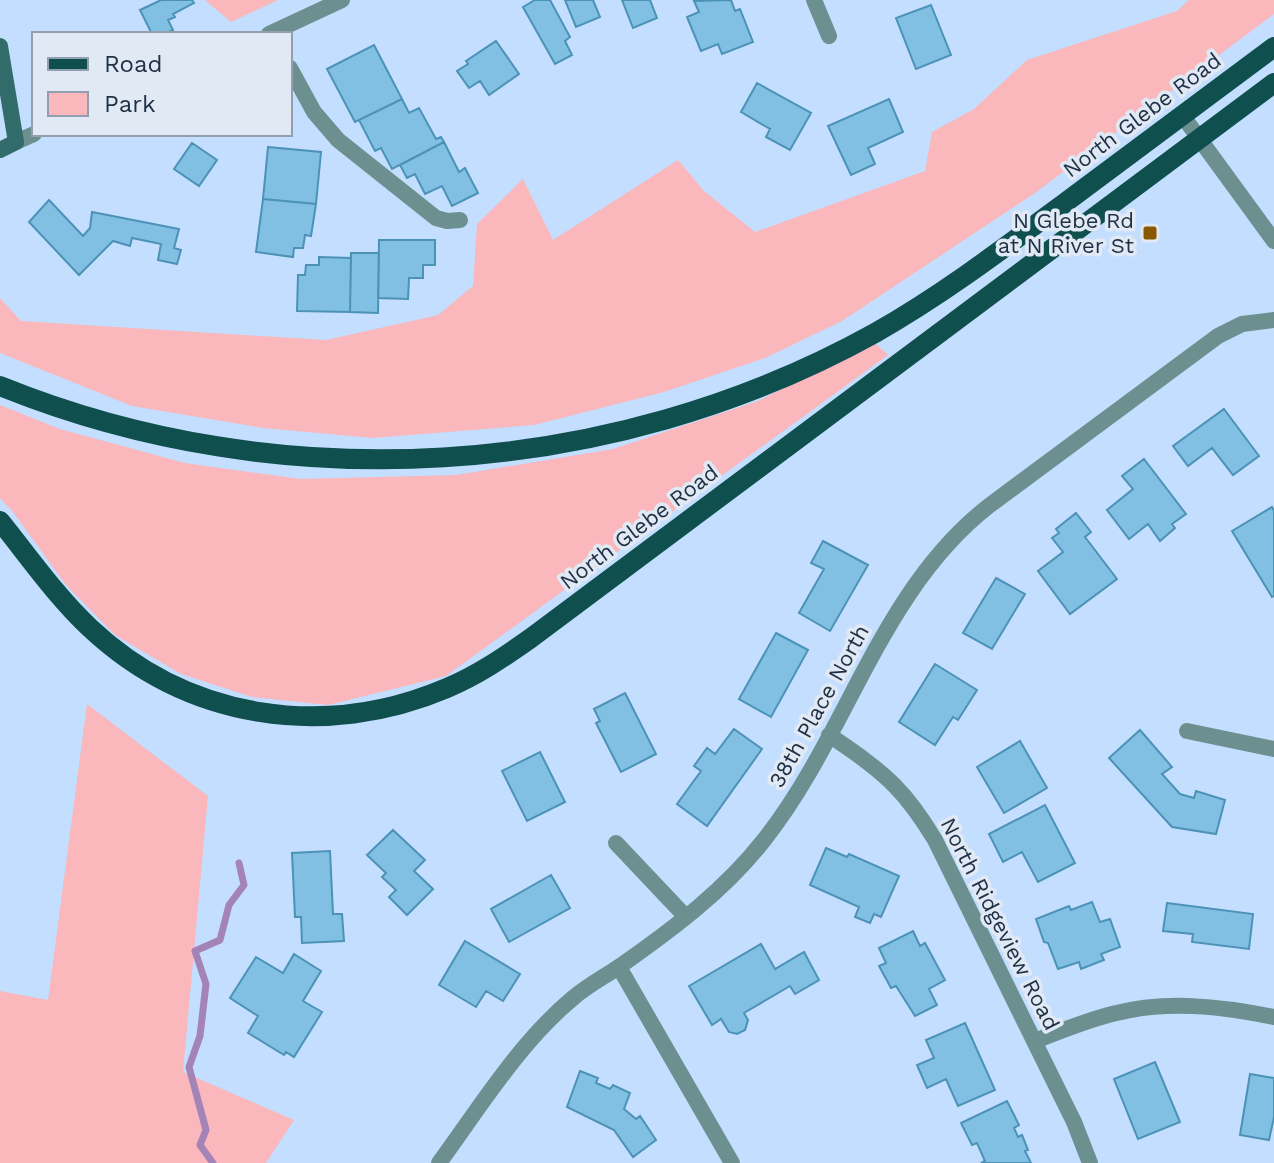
<svg xmlns="http://www.w3.org/2000/svg" width="1274" height="1163" font-family="'Work Sans',sans-serif">
  <style>
    .green { fill: #fab7bc }
    .lines { fill: none; stroke-linecap: round; stroke-linejoin: round }
    .stream { stroke: #a484b6; stroke-width: 7 }
    .building { fill: #81c0e2; stroke: #4c92b7; stroke-width: 2 }
    .minor { stroke: #6c908f; stroke-width: 16 }
    .tertiary { stroke: #6c908f; stroke-width: 16 }
    .secondary { stroke: #316b6a; stroke-width: 16 }
    .primary { stroke: #0f4f4e; stroke-width: 20 }
    .poi-dot { fill: #895800; stroke: #e0e9f4; stroke-width: 3 }
    .labels { text-anchor: middle; dominant-baseline: central; stroke-width: 7; stroke-linejoin: round; paint-order: stroke }
    .street-label { font-size: 22px; fill: #1f3045; stroke: #e0e9f4 }
    .poi-label { font-size: 22px; fill: #1f3045; stroke: #e0e9f4; text-anchor: end }
  </style>
  <rect width="100%" height="100%" fill="#c3deff"/>
  <path class="green" d="M205 0H278L231 22Z
    M1189 0H1274V14L1035 193 842 321 765 358 664 392 534 425 373 438 263 428 132 406 0 353V298L21 321 326 340 438 315 473 286 477 224 523 179 553 240 678 160 704 191 755 232 925 171 932 132 974 109 1027 60 1177 11Z
    M875 343 888 355 446 676 328 705 252 697 181 674 115 635 66 585 13 512 0 498V405L60 429 185 463 300 479 456 475 613 449 758 401Z
    M87 704 208 796 183 1072 294 1120 266 1163H0V991L48 1000Z"/>
  <g class="lines">
    <path class="stream" d="M213 1163 200 1145 206 1130 189 1067 200 1036 206 984 195 951 220 940 229 905 244 885 239 863"/>
  </g>
  <path class="building" d="M161 0H192L194 3 173 14 175 17 168 20 173 30 165 34H152L140 10Z
    M535 0H550L570 37 565 41 572 55 555 64 523 7Z
    M565 0H593L600 17 576 27Z
    M622 0H650L657 18 633 28Z
    M731 0 735 11 740 9 753 42 722 54 718 44 701 51 687 17 699 12 694 1Z
    M931 5 951 55 916 69 896 18Z
    M496 41 519 74 489 95 480 81 469 88 457 71 468 64 466 61Z
    M374 45 402 99 355 122 327 69Z
    M757 83 811 113 790 150 766 137 770 129 741 112Z
    M402 99 409 113 419 108 436 139 441 137 444 142 392 169 381 148 375 151 359 120Z
    M889 99 903 132 868 148 875 164 851 175 828 126Z
    M444 142 459 172 465 168 478 193 452 206 442 186 425 194 415 174 407 178 400 165Z
    M192 143 217 160 199 186 174 169Z
    M268 147 321 152 316 204 263 199Z
    M263 199 316 204 311 236 305 235 303 248H294L293 257 256 252Z
    M49 200 83 236 90 228 92 212 179 229 174 248 181 250 177 264 158 260 161 244 132 238 130 246 113 241 79 275 29 222Z
    M379 240H435V265H423V278H409L408 299 378 298Z
    M351 253H379L378 313 350 312Z
    M319 257 351 258 350 312 297 311 298 275H305L306 265H319Z
    M1224 409 1259 456 1233 475 1212 448 1188 466 1173 446Z
    M1144 459 1186 514 1172 524 1175 528 1160 541 1148 524 1129 539 1107 510 1133 489 1122 476Z
    M1272 507 1274 511V596L1272 597 1232 531Z
    M1076 513 1091 532 1085 537 1117 579 1070 614 1038 571 1063 552 1052 538 1059 533 1056 529Z
    M823 541 868 565 830 631 799 613 824 569 811 563Z
    M996 578 1025 594 992 649 963 633Z
    M776 633 808 650 771 717 739 699Z
    M935 664 977 690 958 720 953 717 935 745 899 722Z
    M625 693 656 754 621 772 596 723 600 721 594 709Z
    M734 729 762 749 707 826 677 804 701 771 694 766 707 748 715 754Z
    M1140 730 1172 767 1162 774 1180 794 1194 798 1196 791 1225 800 1216 834 1172 827 1109 758Z
    M1020 741 1047 788 1004 813 977 767Z
    M540 752 565 802 527 821 502 771Z
    M1045 805 1075 863 1038 882 1022 852 1003 862 989 834Z
    M393 830 425 860 414 871 433 889 407 915 389 897 396 890 382 877 386 873 367 855Z
    M826 848 847 857 849 854 899 876 881 917 874 914 870 923 855 917 859 907 810 885Z
    M330 851 333 914H342L344 941 302 943 301 917H295L292 853Z
    M551 875 570 908 509 942 491 909Z
    M1092 902 1100 922 1110 919 1120 947 1101 954 1104 960 1081 969 1079 962 1058 969 1048 943 1044 942 1036 919 1069 906 1071 910Z
    M1167 903 1253 914 1249 949 1192 942 1193 934 1163 931Z
    M913 931 920 946 925 943 945 980 929 989 937 1005 915 1016 896 986 891 988 879 966 886 963 879 948Z
    M465 941 520 974 503 1001 486 991 476 1007 439 985Z
    M761 944 775 969 804 952 819 980 795 994 790 986 744 1013 748 1020 745 1030 737 1034 729 1032 721 1019 712 1025 689 986Z
    M294 954 321 971 303 1001 322 1012 294 1057 286 1052 284 1055 248 1033 258 1016 230 998 256 957 283 973Z
    M965 1023 995 1090 958 1106 946 1079 927 1088 917 1065 934 1058 926 1040Z
    M1155 1062 1180 1122 1138 1139 1114 1079Z
    M580 1071 598 1078 596 1083 610 1089 613 1085 630 1093 624 1109 636 1119 640 1116 656 1140 633 1157 614 1130 567 1107Z
    M1250 1074 1274 1078V1117L1269 1140 1240 1135Z
    M1007 1101 1019 1125 1014 1128 1018 1137 1022 1135 1028 1150 1025 1151 1031 1163H981L985 1161 977 1143 972 1145 961 1123Z"/>
  <g class="lines">
    <path class="minor" d="M814 0 829 36
      M290 68 314 112 338 140 436 218 447 221 460 220
      M1182 115 1274 241
      M1187 731 1274 749
      M829 735C851 750 874 765 894 785 910 801 923 820 935 840L1074 1122 1090 1163
      M616 843 686 917
      M619 967 732 1163
      M1035 1041C1060 1031 1085 1021 1112 1014 1166 1000 1220 1006 1274 1017
      M439 1163C480 1107 519 1043 573 998 588 985 606 976 623 964 674 928 725 890 764 840 848 734 880 590 990 505L1218 336 1242 324 1274 320"/>
    <path class="tertiary" d="M269 34 342 0
      M16 142 34 134"/>
    <path class="secondary" d="M0 46 16 142 0 150"/>
    <path class="primary" d="M0 386C281 500 610 480 875 333 942 295 1004 248 1066 202 1135 150 1205 99 1274 47
      M0 521C29 557 56 596 90 628 188 720 325 740 447 688 478 675 504 657 531 638L1274 83"/>
  </g>
  <rect class="poi-dot" x="1142" y="225" width="16" height="16" rx="4"/>
  <g class="labels">
    <g class="street-label">
      <text transform="translate(1142 115) rotate(-37)">North Glebe Road</text>
      <text transform="translate(639 527) rotate(-37)">North Glebe Road</text>
      <text transform="translate(819 706) rotate(-61)">38th Place North</text>
      <text transform="translate(1000 924) rotate(63)">North Ridgeview Road</text>
    </g>
    <g class="poi-label">
      <text x="1134" y="220">N Glebe Rd<tspan x="1134" dy="25">at N River St</tspan></text>
    </g>
  </g>
  <rect x="32" y="32" width="260" height="104" fill="#e0e9f4" stroke="#939fae" stroke-width="2"/>
  <rect x="48" y="58" width="40" height="12" fill="#0f4f4e" stroke="#939fae" stroke-width="2"/>
  <text x="104" y="72" font-size="24" fill="#1f3045">Road</text>
  <rect x="48" y="92" width="40" height="24" fill="#fab7bc" stroke="#939fae" stroke-width="2"/>
  <text x="104" y="112" font-size="24" fill="#1f3045">Park</text>
</svg>
